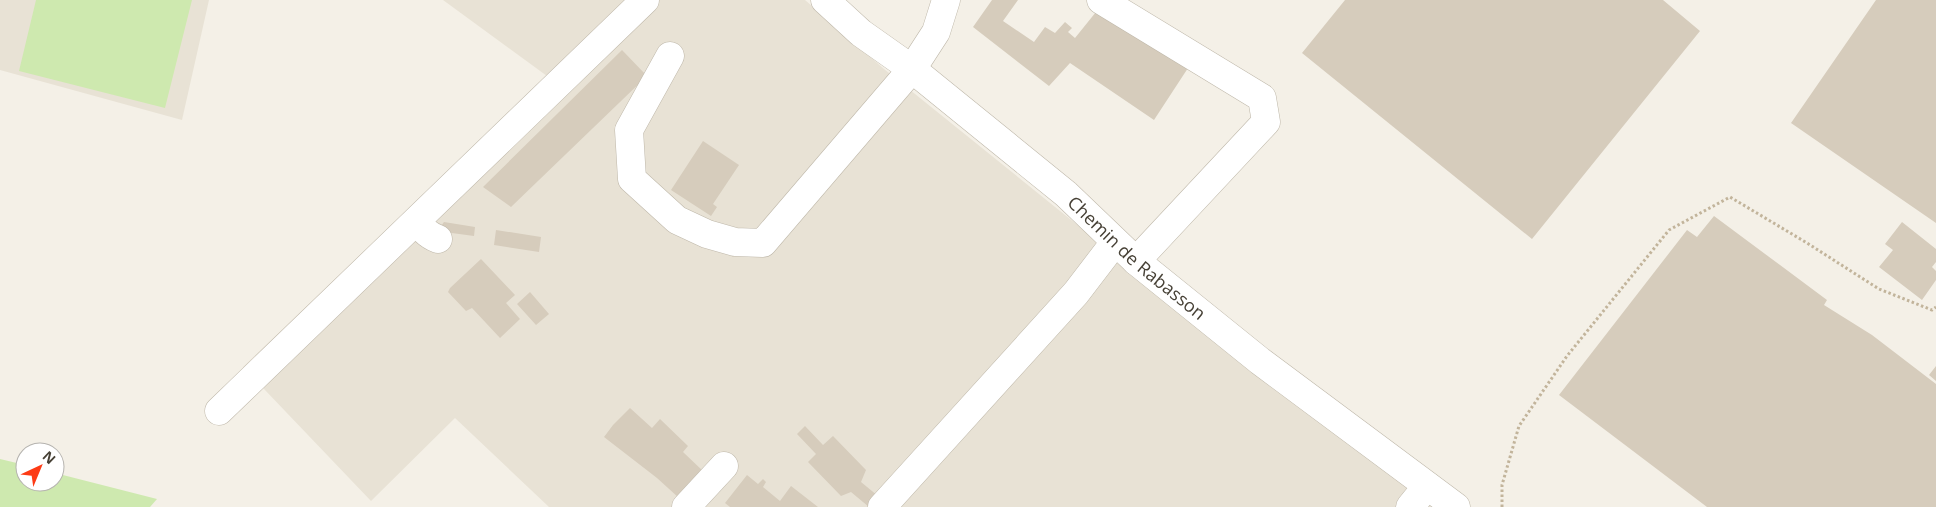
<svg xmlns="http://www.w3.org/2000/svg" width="1936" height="507" font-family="'Open Sans',sans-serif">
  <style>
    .residential { fill: #e8e2d5 }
    .green { fill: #cee9af }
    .building { fill: #d6ccbc }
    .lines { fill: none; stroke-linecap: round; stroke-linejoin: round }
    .minor-casing { stroke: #bfb8aa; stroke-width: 29 }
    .path { stroke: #c2b49b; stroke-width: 3; stroke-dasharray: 2.5 2.5; stroke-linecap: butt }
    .minor { stroke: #fff; stroke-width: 28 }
    .labels { text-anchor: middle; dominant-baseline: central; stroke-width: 4; stroke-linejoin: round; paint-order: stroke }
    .street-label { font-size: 18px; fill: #474136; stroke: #fff }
  </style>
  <rect width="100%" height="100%" fill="#f4f0e7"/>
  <path class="residential" d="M0 0H209L182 120 0 70Z
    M443 0H805L884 69 1096 240 1438 507H549L455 418 371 501 243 367 547 76Z"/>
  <path class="green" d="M36 0H192L165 108 19 71Z
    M0 459 25 465V482H55V473L157 499 150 507H0Z"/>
  <path class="building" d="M992 0H1018L1003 21 1034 42 1045 27 1055 33 1065 22 1072 28 1068 32 1075 38 1100 7 1188 68 1154 120 1070 63 1049 86 973 27Z
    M1345 0H1663L1700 31 1532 239 1302 53Z
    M1876 0H1936V223L1791 123Z
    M622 50 647 76 511 207 483 187Z
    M703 141 739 165 713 204 717 207 711 216 671 190Z
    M1714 216 1827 300 1824 305 1872 335 1936 384V507H1707L1559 395 1687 230 1697 237Z
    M444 222 475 227 474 236 437 231Z
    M1902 222 1936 249V262L1932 267 1936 271V280L1922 300 1879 267 1893 250 1885 244Z
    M496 230 541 237 539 252 494 245Z
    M481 259 515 295 506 303 520 319 500 338 472 308 466 311 448 292 450 288Z
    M530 292 549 314 536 325 517 304Z
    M1936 366V381L1929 375Z
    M630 408 652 428 660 419 688 446 683 452 704 472 679 498 657 478 604 437 613 425Z
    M805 426 823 445 833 436 866 470 861 482 878 496 869 507 851 492 841 496 808 462 816 454 797 434Z
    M747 475 758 484 763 479 766 482 763 487 780 501 791 486 818 507H730L725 503Z"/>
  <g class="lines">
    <g class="minor-casing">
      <g id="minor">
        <path id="s1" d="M825 0 861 33 912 69 1066 194 1136 261 1260 361 1456 507"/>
        <path d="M1101 0 1262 98 1266 122 1136 261"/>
        <path d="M670 56 629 130 632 179 677 220 707 234 735 242 763 243 912 69 936 32 946 0"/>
        <path d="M418 220C422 230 428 235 438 239"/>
        <path d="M219 411 645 0"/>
        <path d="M686 507 724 466"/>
        <path d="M882 507 1076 293 1115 242"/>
        <path d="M1410 507 1427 486"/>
      </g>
    </g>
    <path class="path" d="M1502 507V485L1519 426 1567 356 1669 230 1730 197 1807 243 1879 289 1932 310 1936 307"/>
    <use href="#minor" class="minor"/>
  </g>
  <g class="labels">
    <g class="street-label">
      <text stroke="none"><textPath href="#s1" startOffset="405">Chemin de Rabasson</textPath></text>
    </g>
  </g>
  <g transform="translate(40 467) rotate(44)"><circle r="24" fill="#ffffff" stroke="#b5b3af"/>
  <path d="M0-4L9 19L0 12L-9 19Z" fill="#fd3b15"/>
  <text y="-8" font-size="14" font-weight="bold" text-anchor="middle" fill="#474136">N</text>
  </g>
</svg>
